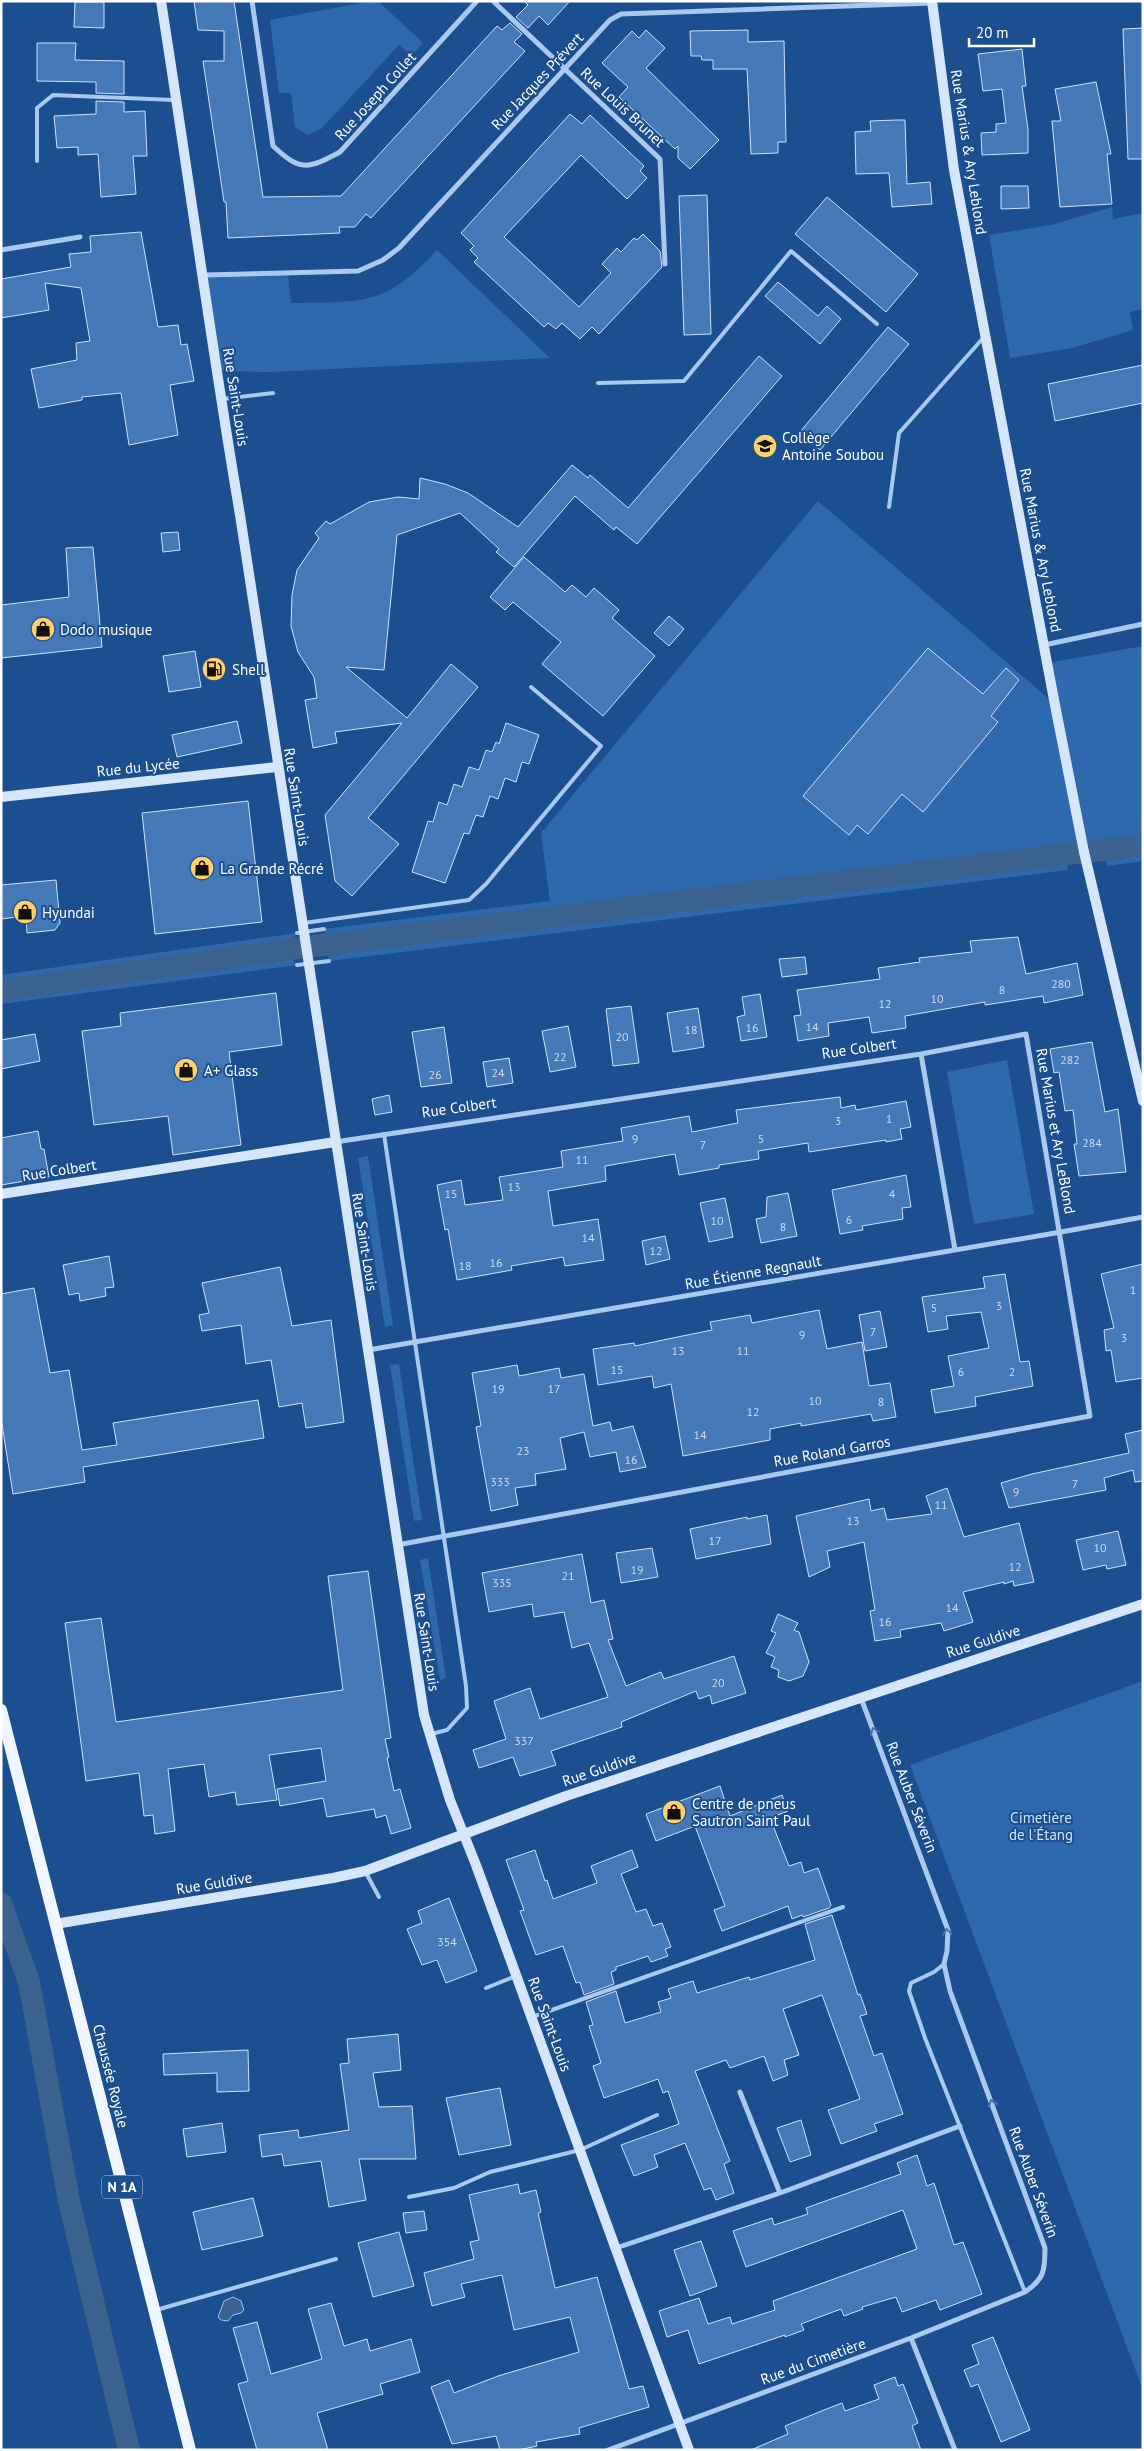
<svg xmlns="http://www.w3.org/2000/svg" width="1144" height="2451" font-family="'PT Sans',sans-serif">
  <style>
    .green { fill: #2e69ad }
    .water { fill: #3c6290; stroke: #9cc4f0 }
    .lines { fill: none; stroke-linecap: round; stroke-linejoin: round }
    .canal { stroke: #3c6290; stroke-width: 22 }
    .building { fill: #4478b7; stroke: #cfe3fa }
    .lane { stroke: #a9c9ee; stroke-width: 4 }
    .street { stroke: #a9c9ee; stroke-width: 5 }
    .secondary { stroke: #d6e6fa; stroke-width: 10 }
    .primary { stroke: #f0f6ff; stroke-width: 12 }
    .oneway { stroke: #4674ac }
    .labels { text-anchor: middle; dominant-baseline: central; stroke-width: 4; stroke-linejoin: round; paint-order: stroke }
    .number-label { font-size: 12px; fill: #d0dded }
    .shield { fill: #1b4f8f; stroke: #bbcadd; stroke-width: 1 }
    .shield-label { font-size: 14px; font-weight: bold; fill: #fff }
    .street-label { font-size: 15px; fill: #fff; stroke: #1b4f8f }
    .poi-label { font-size: 15px; fill: #fff; stroke: #1b4f8f; text-anchor: start }
    .park-label { font-size: 15px; fill: #cfe3fa; stroke: #1b4f8f }
  </style>
  <rect width="100%" height="100%" fill="#1b4f8f"/>
  <path class="green" d="M371 1H378L423 43 411 56 399 45 321 129 308 135 295 127 291 93H279L270 20Z
    M1112 207 1113 219 1143 213V309L1130 312 1133 330 1072 348 1010 358 989 235 1051 225Z
    M437 250 550 358 271 372 216 371 204 275 288 273 291 303C363 302 386 306 437 250Z
    M818 501 1055 704 1048 663 1143 646V861L1107 866 1103 850 1065 854 1068 870 329 961 324 929 550 901 541 833Z
    M297 933 285 951 297 965 1 1004V975Z
    M1007 1060 1034 1214 974 1224 947 1072Z
    M368 1156 393 1325 385 1327 358 1158Z
    M399 1364 422 1520 414 1521 390 1365Z
    M428 1558 446 1678 440 1680 420 1560Z
    M1143 1681V2390L910 1765Z"/>
  <path class="water" d="M233 2297 241 2301 244 2310 241 2313 233 2315 228 2321 221 2320 218 2317 224 2301Z"/>
  <g class="lines">
    <path class="canal" d="M1 990 306 947 1143 845
      M1 1903 29 1982 69 2201 129 2450"/>
  </g>
  <path class="building" d="M194 1H234L263 197 341 196 497 26 502 30 510 23 522 34 514 42 525 51 371 218 366 214 355 227H339L340 233 228 238 226 202H224L203 61H224V31L198 30Z
    M524 1H570L548 25 539 16 528 28 516 17 528 5Z
    M75 2H104V28L74 27Z
    M1143 28V159H1128L1123 29Z
    M646 30 665 48 646 68 719 140 690 169 678 158V146L675 149 619 97 628 87 602 63 632 31 639 38Z
    M748 30V42L784 41 786 142H778V153L751 154 747 69H713V60H702L701 56H691L690 31Z
    M37 43H76L75 60 124 61V94L96 93V82L37 81Z
    M1022 49 1026 86H1022L1028 130V153L982 155 981 133 996 132V124L1006 123 1002 89 983 91 978 54Z
    M1096 82 1111 154H1107L1112 204 1060 207 1052 121H1061L1055 89Z
    M96 101 124 102V112L145 111 147 156H133L136 194 101 197 98 154 78 155V147L57 148 54 116 96 114Z
    M570 114 582 124 590 115 644 166 640 171 647 178 627 199 581 155 504 237 579 307 611 273 602 264 617 248 621 252 634 238 637 240 643 234 660 251 662 267 599 334 592 327 580 339 562 323 556 329 548 323 544 327 474 262 478 258 470 250 474 246 461 233Z
    M896 120H905L907 184 930 182 932 204 892 207 889 173 856 174 855 132 871 131 870 121Z
    M1001 186H1028L1029 208 1001 209Z
    M707 195 711 334 684 335 679 196Z
    M827 197 918 274 886 312 795 234Z
    M141 232 158 327 178 325 181 345 187 344 194 381 170 385 178 435 129 445 121 393 82 397V400L39 408 31 369 77 360 76 343 90 341 81 288 45 283 49 310 1 318V279L71 267 69 254 91 252 90 236Z
    M778 282 818 316 827 306 841 319 820 344 765 296Z
    M888 327 909 344 820 450 800 432Z
    M759 356 782 376 637 544 616 527 614 530 575 496 514 567 496 552 499 549 460 513 397 535 384 670 346 667 407 718 451 664 478 687 368 818 399 844 352 896 335 881 325 815 402 723 335 732 337 743 313 748 305 700 317 698 314 677 298 652 291 626 292 595 297 570 319 538 315 533 326 521 330 524 369 502 398 497 419 499 420 478 445 484 468 493 518 527 572 465 588 478 590 475 628 508Z
    M1143 365V403L1055 421 1048 384Z
    M178 532 180 550 163 552 161 533Z
    M93 547 102 647 1 658V605L69 597 66 548Z
    M524 557 565 592 572 585 586 597 594 588 619 610 612 618 655 656 603 716 542 664 561 642 513 602 505 610 490 597Z
    M669 616 684 629 669 646 654 633Z
    M928 648 983 694 1006 668 1019 680 991 716 998 722 923 812 902 794 868 834 857 825 849 835 803 796Z
    M195 651 201 687 169 692 163 656Z
    M237 721 242 743 177 757 172 735Z
    M506 723 539 735 529 764 522 762 516 782 505 778 498 799 490 796 483 817 476 815 469 834 464 833 445 883 412 872 428 821 433 822 439 802 447 805 454 784 462 787 469 767 479 770 486 750 492 752 496 742 499 744Z
    M248 801 262 922 155 934 142 813Z
    M56 880 60 923 55 930 27 933 26 916 1 919V885Z
    M1018 937 1026 974 1077 963 1083 995 1044 1003 1043 996 985 1005V1002L905 1016 906 1028 872 1033 869 1017 828 1023 829 1036 798 1041 794 1016 801 1015 797 990 880 979 878 968 920 962 919 958 972 952 970 941Z
    M805 957 807 974 782 977 779 959Z
    M276 993 282 1045 229 1052 241 1145 173 1155 168 1116 94 1125 82 1031 121 1026 120 1013Z
    M760 994 767 1037 741 1041 737 1017 745 1015 742 997Z
    M631 1006 639 1063 613 1066 606 1009Z
    M698 1008 704 1047 673 1052 667 1013Z
    M568 1026 576 1067 550 1072 542 1031Z
    M444 1027 452 1083 421 1087 412 1032Z
    M35 1034 40 1061 1 1069V1040Z
    M1092 1042 1105 1112 1118 1109 1126 1172 1079 1176 1074 1144H1077L1073 1110 1065 1111 1059 1072 1054 1073 1050 1049Z
    M509 1058 513 1083 487 1087 483 1062Z
    M389 1095 392 1112 375 1115 372 1099Z
    M840 1097 841 1108 855 1105 856 1110 906 1101 911 1127 900 1129 902 1139 886 1142V1140L809 1152 808 1143 758 1151 759 1159 719 1165V1168L679 1175 675 1154 605 1166 606 1181 548 1191 553 1226 598 1219 604 1260 565 1266 563 1257 511 1266 512 1270 457 1280 448 1229 445 1230 437 1185 461 1180 465 1205 503 1200 499 1177 563 1167 561 1151 623 1141 621 1128 689 1116 692 1132 738 1123 736 1110Z
    M38 1131 41 1149H44L49 1177 1 1185V1138Z
    M906 1175 911 1207 902 1208 903 1219 862 1226 863 1230 840 1234 832 1190Z
    M788 1193 797 1236 761 1243 756 1219 766 1217 767 1197Z
    M725 1198 733 1237 709 1242 700 1203Z
    M665 1236 670 1259 646 1265 642 1241Z
    M109 1256 114 1287 105 1288 106 1296 80 1301 79 1293 69 1295 63 1265Z
    M1143 1264V1378L1116 1382 1111 1350 1106 1351 1104 1330 1114 1328 1101 1274Z
    M280 1267 292 1326 331 1320 344 1422 306 1428 302 1403 279 1407 271 1360 246 1364 241 1325 202 1331 199 1315 209 1313 202 1283Z
    M1005 1274 1020 1362 1029 1361 1033 1386 975 1397 976 1406 935 1413 931 1390 954 1386 948 1356 989 1348 981 1312 946 1316 948 1329 928 1332 922 1297 985 1288 983 1277Z
    M34 1288 50 1373 69 1370 82 1450 117 1445 113 1423 258 1400 264 1438 83 1467 85 1482 13 1494 1 1418V1294Z
    M819 1310 827 1349 862 1342 869 1386 890 1383 896 1417 873 1421 871 1414 801 1426V1423L770 1429V1440L683 1456 671 1384 654 1388 652 1376 598 1385 593 1349 634 1343 635 1346 663 1340 712 1330 710 1322 750 1315 752 1323Z
    M880 1311 887 1347 865 1351 859 1315Z
    M517 1365 519 1376 559 1368 561 1378 584 1374 593 1426 610 1422 612 1431 633 1426 646 1467 620 1472 616 1452 590 1457 584 1432 560 1438 566 1469 535 1474 536 1485 515 1488 518 1505 491 1511 476 1427 481 1426 472 1373Z
    M1143 1430V1481L1135 1482 1133 1470 1104 1478 1106 1490 1009 1508 1001 1483 1032 1474 1129 1453 1125 1434Z
    M947 1488 964 1537 1019 1523 1034 1582 1014 1586 1013 1581 1004 1584V1582L963 1592 973 1622 944 1631 941 1623 900 1630 901 1637 875 1641 870 1611 875 1610 864 1542 827 1551 830 1567 809 1577 796 1516 869 1499 871 1511 884 1508 887 1520 932 1514 926 1496Z
    M767 1515 771 1544 696 1559 690 1529 747 1517V1519Z
    M1118 1531 1126 1565 1107 1569 1106 1565 1083 1570 1076 1540Z
    M652 1548 658 1577 621 1583 616 1553Z
    M582 1554 591 1603 604 1600 613 1639 608 1640 626 1686 661 1672 664 1679 734 1656 746 1693 712 1704 710 1695 699 1699 696 1691 621 1722 622 1727 551 1751 556 1765 520 1776 513 1757 479 1768 473 1750 506 1739 494 1701 530 1688 540 1719 608 1697 589 1643 572 1648 564 1612 534 1617 532 1604 489 1612 482 1573Z
    M368 1571 391 1738 385 1739 389 1757 387 1758 394 1791 400 1789 411 1828 391 1834 386 1815 376 1818 374 1809 327 1817 323 1798 280 1806 277 1789 326 1781 321 1748 269 1755 277 1800 237 1805 235 1792 209 1797 204 1764 168 1769 175 1831 155 1834 153 1815 144 1816 139 1773 86 1781 65 1623 101 1618 116 1722 343 1690 328 1576Z
    M778 1614 798 1623 794 1630 799 1632 809 1662 803 1676 789 1681 778 1677 779 1670 771 1667 775 1657 766 1653 776 1633 771 1631Z
    M720 1786 730 1816 782 1795 788 1811 770 1818 789 1866 801 1862 804 1873 818 1868 831 1905 829 1908 803 1917 802 1915 792 1919 788 1906 722 1931 714 1910 725 1906 695 1826 656 1841 646 1814Z
    M535 1850 545 1881 547 1880 553 1899 597 1883 591 1866 632 1850 638 1867 621 1874 636 1912 646 1909 653 1926 662 1923 671 1947 665 1949 668 1956 651 1962 648 1956 616 1967V1970L611 1972 614 1984 584 1995 580 1982 576 1983 563 1946 536 1955 520 1911 524 1910 506 1860Z
    M449 1898 477 1971 446 1983 437 1960 422 1965 407 1929 422 1923 418 1911Z
    M832 1915 858 1995 860 1994 867 2014 860 2016 874 2056 882 2053 903 2114 874 2124 877 2131 841 2144 828 2110 860 2099 822 1995 783 2009 799 2055 784 2060 788 2075 773 2081 764 2056 730 2068 726 2060 695 2071 730 2161 724 2164 734 2193 716 2200 711 2188 704 2190 685 2143 654 2155 658 2167 634 2176 621 2145 679 2124 668 2091 663 2093 658 2079 604 2098 593 2066 601 2063 589 2026 593 2025 586 2002 616 1991 625 2023 661 2012 658 2002 671 1998 668 1989 693 1981 697 1993 749 1977 750 1980 815 1960 805 1924Z
    M398 2034 401 2070 373 2073 379 2107 412 2106 416 2159H359L366 2200 329 2207 321 2161 284 2166 282 2154 262 2157 259 2135 298 2130 299 2138 349 2130 340 2064 349 2063 347 2039Z
    M248 2050 249 2091 217 2092V2073L164 2075 163 2054Z
    M500 2088 511 2145 459 2155 446 2098Z
    M801 2120 811 2155 790 2162 777 2128Z
    M222 2123 226 2152 187 2157 183 2129Z
    M917 2155 927 2186 934 2183 954 2245 963 2242 982 2294 940 2310 936 2300 902 2312 896 2297 862 2307 863 2309 844 2316 841 2309 801 2324 804 2330 785 2337V2335L699 2364 688 2330 667 2337 659 2311 699 2298 708 2324 730 2317 732 2324 775 2310 773 2301 917 2249 903 2210 746 2267 733 2231 772 2218 774 2225 808 2214 806 2208 901 2174 897 2163Z
    M518 2184 520 2194 536 2190 541 2212 538 2213 555 2288 597 2277 629 2389 643 2386 649 2407 579 2428 580 2434 536 2442 537 2446 519 2450H500L496 2436 452 2444 431 2387 449 2380 454 2393 498 2376 579 2352 570 2317 514 2330 502 2275 461 2284 465 2297 432 2306 424 2273 474 2259 470 2242 479 2240 469 2195Z
    M253 2198 263 2236 202 2250 193 2212Z
    M424 2211 427 2230 406 2233 403 2213Z
    M399 2232 414 2286 373 2297 358 2243Z
    M701 2241 717 2286 690 2296 674 2250Z
    M331 2303 344 2346 367 2339 370 2351 411 2339 420 2372 380 2384 383 2394 317 2413 328 2450H257L238 2384 248 2381 233 2328 257 2322 271 2374 322 2359 308 2309Z
    M993 2337 1030 2430 1001 2442 978 2384 971 2387 964 2370 979 2364 972 2345Z
    M895 2377 898 2386 903 2384 918 2423 912 2426 921 2450H751L788 2434 785 2426 824 2410 842 2403 845 2411 879 2399 874 2385Z"/>
  <g class="lines">
    <path class="lane" d="M37 161V108L53 95 174 100
      M598 383 684 381 791 251 877 324
      M223 399 273 393
      M889 507 899 433 984 337
      M304 923 469 900 486 884 601 746 531 687
      M297 933 324 929
      M297 965 329 961
      M384 1134 466 1686 467 1708 447 1730 431 1734
      M366 1873 379 1897
      M944 1964 934 1972 911 1983 909 1991 925 2038 1025 2292
      M486 1988 516 1976
      M532 2017 843 1907
      M409 2197 454 2188 490 2172 580 2150 657 2115
      M156 2310 336 2259"/>
    <path class="street" d="M252 1 273 146C301 172 308 169 340 152L477 1
      M493 1 660 159 665 264
      M1 250 80 237
      M204 275 358 271 383 260 399 248 610 20 621 14 932 3
      M1044 645 1143 624
      M921 1054 955 1250
      M335 1142 921 1054 1026 1034 1090 1416 397 1545
      M368 1350 1061 1232 1143 1217
      M740 2092 780 2193
      M616 2248 780 2193 960 2126
      M911 2338 955 2450
      M608 2450 911 2338 1025 2292C1044 2279 1045 2271 1045 2248L950 1991 944 1964 947 1951 948 1930 861 1698"/>
    <path class="secondary" d="M161 1C188 172 211 344 240 515L424 1715 450 1800 476 1865 689 2450
      M932 1 954 170 1055 705 1084 852 1143 1101
      M1 797 277 767
      M1 1194 335 1142
      M55 1924 333 1878 365 1871 566 1796 1143 1604"/>
    <path class="primary" d="M1 1710 190 2450"/>
  </g>
  <defs><path id="oneway-chevron" d="M-2-3.5L2.5 0L-2 3.5" fill="none" stroke-width="1.6" stroke-linecap="round" stroke-linejoin="round" transform="scale(1.25)"/></defs>
  <g class="oneway">
    <use href="#oneway-chevron" transform="translate(874 1731) rotate(-111)"/>
    <use href="#oneway-chevron" transform="translate(947 1932) rotate(-96)"/>
    <use href="#oneway-chevron" transform="translate(992 2103) rotate(-110)"/>
  </g>
  <defs>
    <g id="school-disc" transform="scale(1.25)"><circle r="9.5" fill="#ffd166" stroke="#1b4f8f"/><path d="M0-5L7-2L0 1L-7-2ZM-4 1L0 2.5L4 1V4Q0 6-4 4Z" fill="#111"/></g>
    <g id="shop-disc" transform="scale(1.25)"><circle r="9.5" fill="#ffd166" stroke="#1b4f8f"/><path d="M-5-2.5h2.3a2.7 3.5 0 0 1 5.4 0H5L5.5 6h-11ZM-1.5-2.5h3a1.5 2.3 0 0 0-3 0Z" fill="#111"/></g>
    <g id="fuel-disc" transform="scale(1.25)"><circle r="9.5" fill="#ffd166" stroke="#1b4f8f"/><path d="M-5.5-6h7V0h2V4h1.3V-2.5L3-4.5l.8-.8L6-3V5H2.5V1h-1V6h-7ZM-4.2-4.7v3.2H.2V-4.7Z" fill="#111"/></g>
  </defs>
  <g fill-rule="evenodd">
    <use href="#school-disc" x="765" y="446"/>
    <use href="#shop-disc" x="43" y="629"/>
    <use href="#fuel-disc" x="214" y="669"/>
    <use href="#shop-disc" x="202" y="868"/>
    <use href="#shop-disc" x="25" y="912"/>
    <use href="#shop-disc" x="186" y="1070"/>
    <use href="#shop-disc" x="674" y="1812"/>
  </g>
  <g class="labels">
    <g class="number-label">
      <text x="1061" y="983">280</text>
      <text x="1002" y="989">8</text>
      <text x="937" y="998">10</text>
      <text x="885" y="1003">12</text>
      <text x="812" y="1026">14</text>
      <text x="752" y="1027">16</text>
      <text x="691" y="1029">18</text>
      <text x="622" y="1036">20</text>
      <text x="560" y="1056">22</text>
      <text x="1070" y="1059">282</text>
      <text x="498" y="1072">24</text>
      <text x="435" y="1074">26</text>
      <text x="889" y="1118">1</text>
      <text x="838" y="1120">3</text>
      <text x="635" y="1138">9</text>
      <text x="761" y="1138">5</text>
      <text x="1092" y="1142">284</text>
      <text x="703" y="1144">7</text>
      <text x="582" y="1159">11</text>
      <text x="514" y="1186">13</text>
      <text x="451" y="1193">15</text>
      <text x="892" y="1193">4</text>
      <text x="849" y="1219">6</text>
      <text x="717" y="1220">10</text>
      <text x="783" y="1226">8</text>
      <text x="588" y="1237">14</text>
      <text x="656" y="1250">12</text>
      <text x="496" y="1262">16</text>
      <text x="465" y="1265">18</text>
      <text x="1133" y="1289">1</text>
      <text x="999" y="1305">3</text>
      <text x="934" y="1307">5</text>
      <text x="873" y="1331">7</text>
      <text x="802" y="1334">9</text>
      <text x="1124" y="1337">3</text>
      <text x="678" y="1350">13</text>
      <text x="743" y="1350">11</text>
      <text x="617" y="1369">15</text>
      <text x="961" y="1371">6</text>
      <text x="1012" y="1371">2</text>
      <text x="498" y="1388">19</text>
      <text x="554" y="1388">17</text>
      <text x="815" y="1400">10</text>
      <text x="881" y="1401">8</text>
      <text x="753" y="1411">12</text>
      <text x="700" y="1434">14</text>
      <text x="523" y="1450">23</text>
      <text x="631" y="1459">16</text>
      <text x="500" y="1481">333</text>
      <text x="1075" y="1483">7</text>
      <text x="1016" y="1491">9</text>
      <text x="941" y="1504">11</text>
      <text x="853" y="1520">13</text>
      <text x="715" y="1540">17</text>
      <text x="1100" y="1547">10</text>
      <text x="1015" y="1566">12</text>
      <text x="637" y="1569">19</text>
      <text x="568" y="1575">21</text>
      <text x="502" y="1582">335</text>
      <text x="952" y="1607">14</text>
      <text x="885" y="1621">16</text>
      <text x="718" y="1682">20</text>
      <text x="524" y="1740">337</text>
      <text x="447" y="1941">354</text>
    </g>
    <rect class="shield" x="102" y="2175.5" width="40" height="23" rx="4"/>
    <g class="shield-label">
      <text x="122" y="2187">N 1A</text>
    </g>
    <g class="street-label">
      <text transform="translate(537 81) rotate(-47)">Rue Jacques Prévert</text>
      <text transform="translate(375 96) rotate(-48)">Rue Joseph Collet</text>
      <text transform="translate(623 107) rotate(43)">Rue Louis Brunet</text>
      <text transform="translate(969 152) rotate(81)">Rue Marius &amp; Ary Leblond</text>
      <text transform="translate(236 397) rotate(81)">Rue Saint-Louis</text>
      <text transform="translate(1041 550) rotate(79)">Rue Marius &amp; Ary Leblond</text>
      <text transform="translate(138 767) rotate(-6)">Rue du Lycée</text>
      <text transform="translate(297 797) rotate(81)">Rue Saint-Louis</text>
      <text transform="translate(859 1048) rotate(-8)">Rue Colbert</text>
      <text transform="translate(459 1107) rotate(-8)">Rue Colbert</text>
      <text transform="translate(1056 1131) rotate(80)">Rue Marius et Ary LeBlond</text>
      <text transform="translate(59 1170) rotate(-9)">Rue Colbert</text>
      <text transform="translate(365 1242) rotate(81)">Rue Saint-Louis</text>
      <text transform="translate(753 1272) rotate(-10)">Rue Étienne Regnault</text>
      <text transform="translate(832 1451) rotate(-10)">Rue Roland Garros</text>
      <text transform="translate(983 1641) rotate(-18)">Rue Guldive</text>
      <text transform="translate(427 1642) rotate(81)">Rue Saint-Louis</text>
      <text transform="translate(599 1769) rotate(-19)">Rue Guldive</text>
      <text transform="translate(912 1797) rotate(69)">Rue Auber Séverin</text>
      <text transform="translate(214 1883) rotate(-9)">Rue Guldive</text>
      <text transform="translate(550 2024) rotate(70)">Rue Saint-Louis</text>
      <text transform="translate(111 2076) rotate(76)">Chaussée Royale</text>
      <text transform="translate(1034 2182) rotate(70)">Rue Auber Séverin</text>
      <text transform="translate(813 2361) rotate(-20)">Rue du Cimetière</text>
    </g>
    <g class="poi-label">
      <text x="782" y="437">Collège<tspan x="782" dy="17">Antoine Soubou</tspan></text>
      <text x="60" y="629">Dodo musique</text>
      <text x="232" y="669">Shell</text>
      <text x="220" y="868">La Grande Récré</text>
      <text x="42" y="912">Hyundai</text>
      <text x="204" y="1070">A+ Glass</text>
      <text x="692" y="1803">Centre de pneus<tspan x="692" dy="17">Sautron Saint Paul</tspan></text>
    </g>
    <g class="park-label">
      <text x="1041" y="1817">Cimetière<tspan x="1041" dy="17">de l'Étang</tspan></text>
    </g>
  </g>
  <rect width="1144" height="2451" fill="none" stroke="#ffffff" stroke-width="5"/>
  <path d="M969 38v8h65v-8" fill="none" stroke="#ffffff" stroke-width="2.5"/>
  <text x="976" y="38" font-size="15" fill="#ffffff" stroke="#1b4f8f" stroke-width="4" paint-order="stroke">20 m</text>
</svg>
